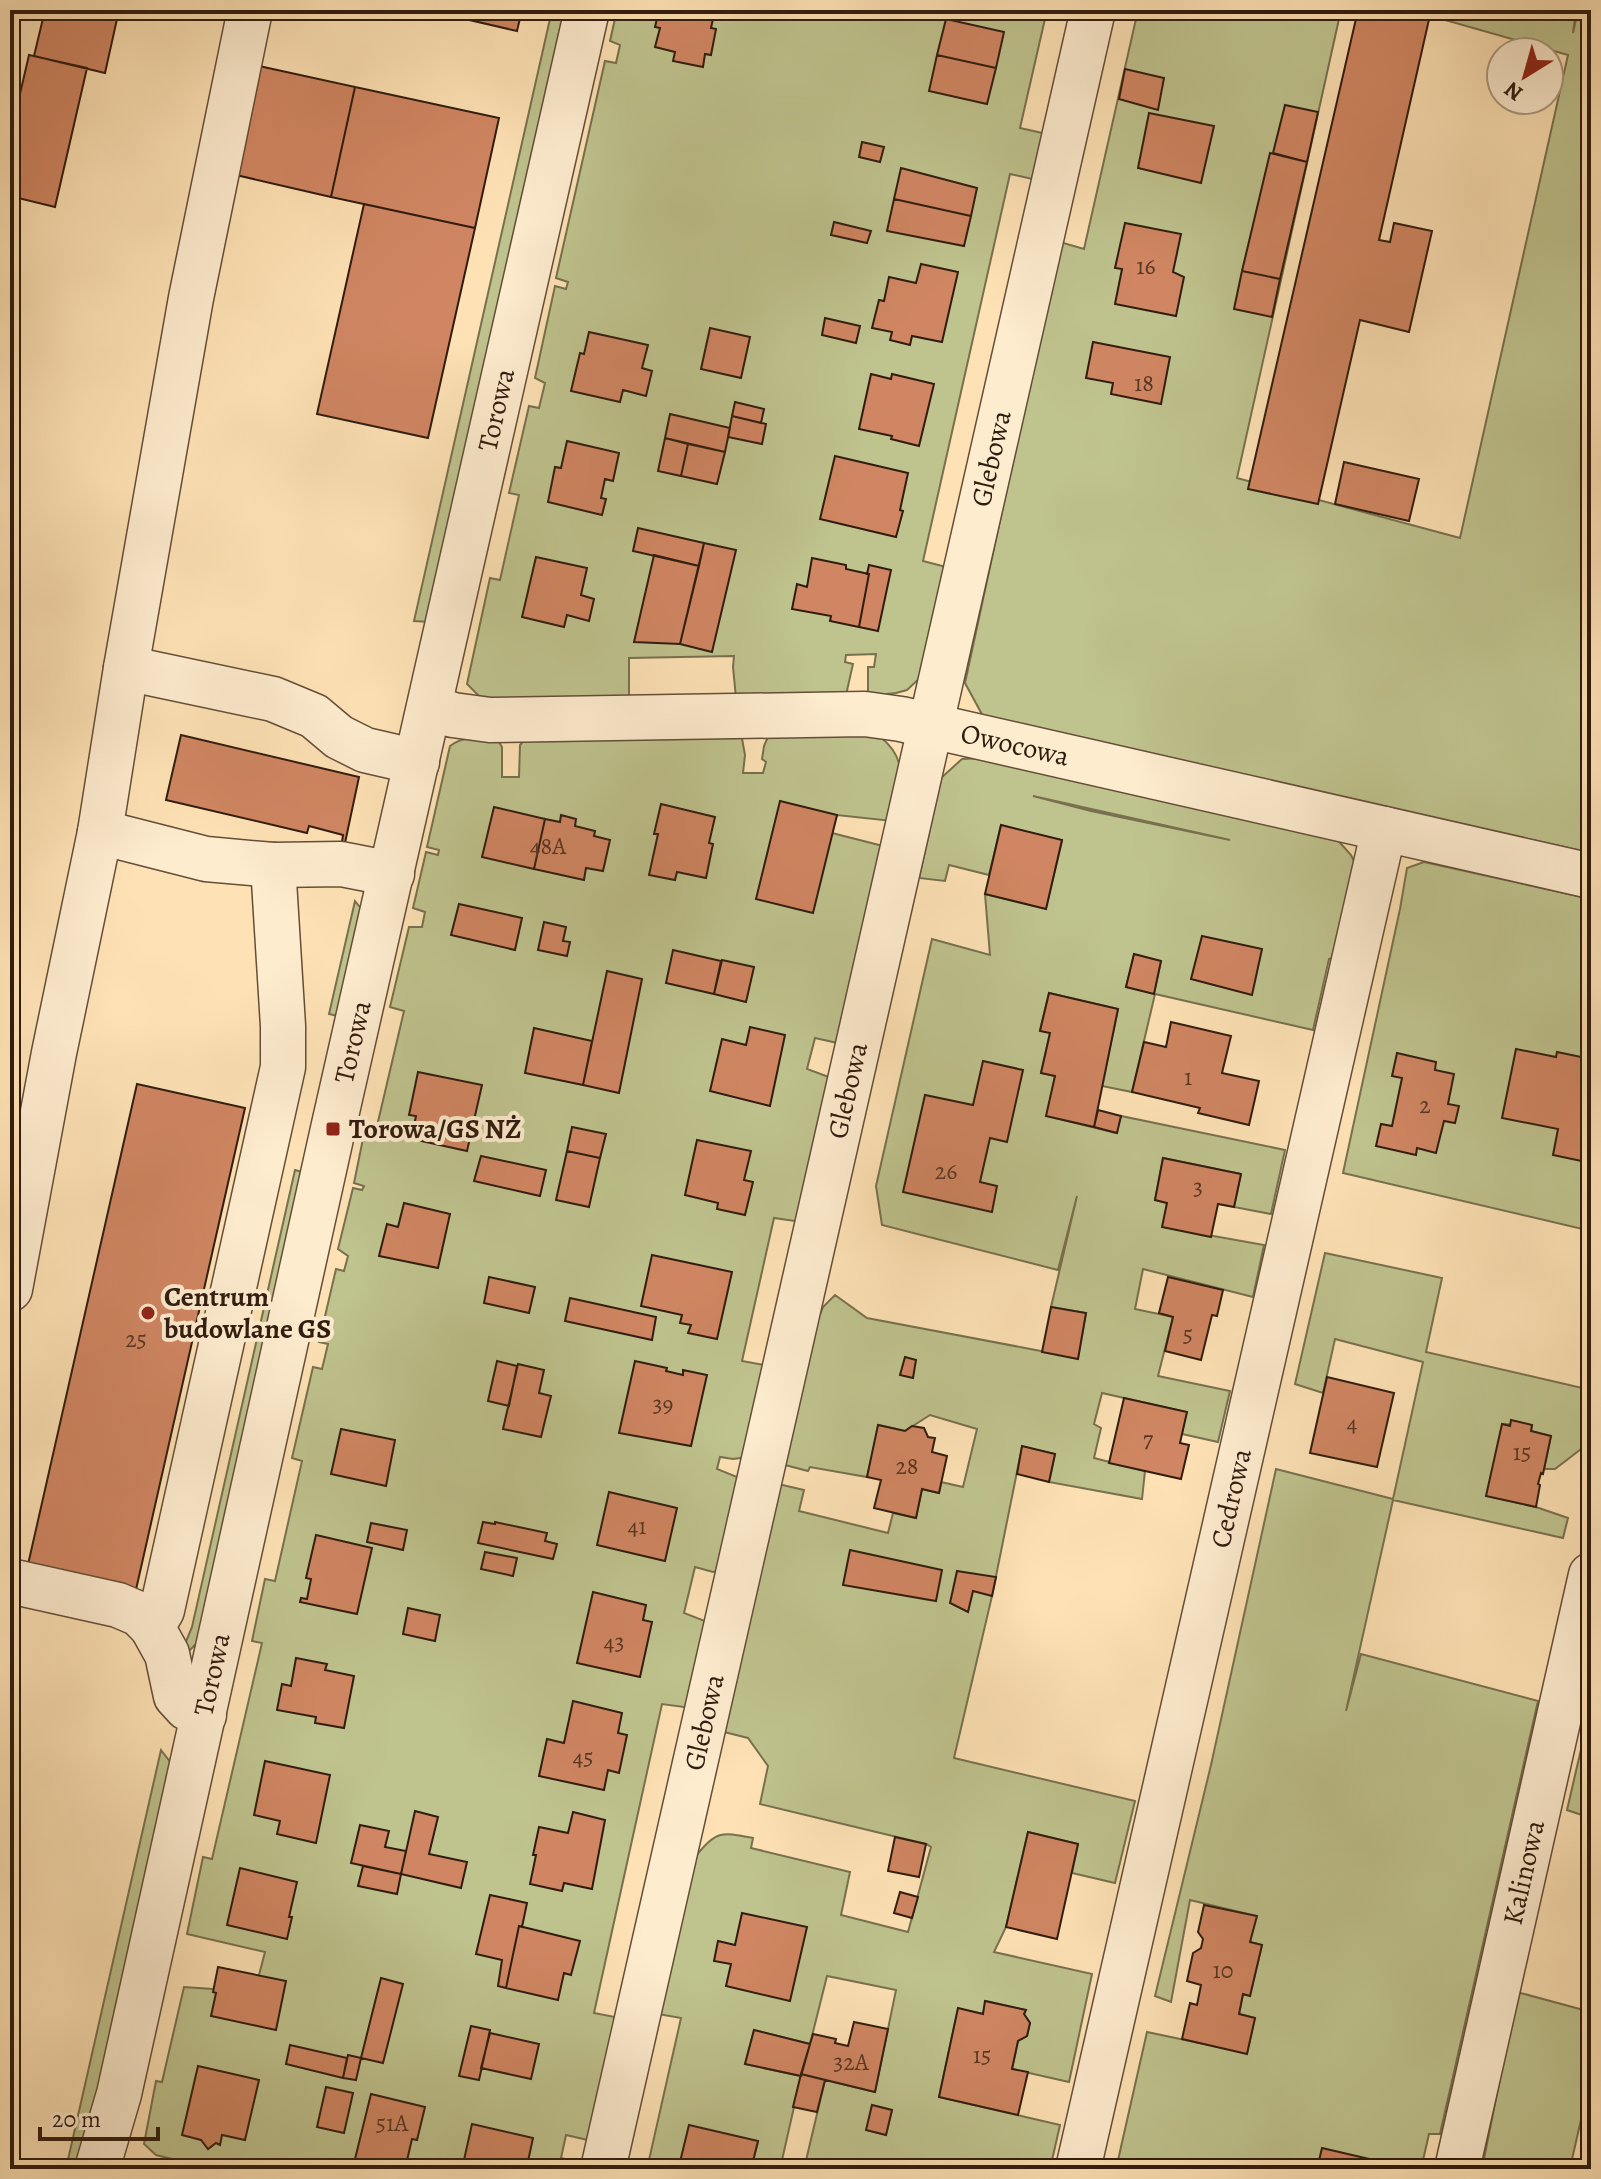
<svg xmlns="http://www.w3.org/2000/svg" width="1601" height="2179" font-family="Alegreya,serif">
  <style>
    .green { fill: #bfc38e; stroke: #78704e; stroke-width: 2; fill-rule: evenodd }
    .building { fill: #d08662; stroke: #301c0f; stroke-width: 2 }
    .lines { fill: none; stroke-linecap: round; stroke-linejoin: round }
    .minor-casing { stroke: #644e38; stroke-width: 47 }
    .minor { stroke: #feeccf; stroke-width: 44 }
    .poi-dot { fill: #8f2418; stroke: #feeccf; stroke-width: 3 }
    .labels { text-anchor: middle; dominant-baseline: central; stroke-width: 8; stroke-linejoin: round; paint-order: stroke }
    .number-label { font-size: 24px; fill: #583624 }
    .street-label { font-size: 28px; fill: #301c0f; stroke: #feeccf }
    .poi-label { font-size: 28px; font-weight: bold; fill: #301c0f; stroke: #feeccf; text-anchor: start }
  </style>
  <rect width="100%" height="100%" fill="#fee2b5"/>
  <filter id="stains"><feTurbulence type="fractalNoise" baseFrequency=".0025" numOctaves="4"/><feColorMatrix values="0 0 0 0 .2 0 0 0 0 .09 0 0 0 0 .02 0 0 0 .5 -.17"/></filter>
  <radialGradient id="worn" r=".72"><stop offset=".6" stop-color="#630" stop-opacity="0"/><stop offset="1" stop-color="#630" stop-opacity=".3"/></radialGradient>
  <path class="green" d="M552 10H567L430 622 414 621Z
    M617 10H1047L1020 128 1047 134 1037 180 1010 174 923 561 950 568 922 676 907 690 896 693 868 696V667H874L876 654 846 655 845 662 853 664 846 695 736 698 733 667 734 656 629 658V701L482 699 467 684 490 578 500 580 519 495 509 493 529 406 539 408 545 383 535 378 555 286 566 289 568 282 556 278 605 61 616 63 620 45 610 41Z
    M1138 10H1341L1237 478 1460 538 1568 55 1410 10H1576L1573 33 1578 10H1591V853L984 718 965 683 1060 242 1084 249Z
    M770 732 879 736C912 761 899 787 892 821L837 815 832 833 887 847 842 1044 815 1038 807 1069 834 1079 801 1222 774 1218 742 1361 769 1366 748 1457 733 1459 720 1457 717 1469 742 1479 722 1570 713 1572 695 1567 684 1613 710 1623 691 1708 662 1704 594 2013 620 2018 592 2141 566 2135 561 2158 587 2165 586 2169H212L156 2155 144 2144 156 2081 162 2082 184 1987 213 1989 259 1975 265 1952 187 1934 203 1857 212 1859 262 1643 252 1641 265 1579 275 1581 302 1461 292 1458 313 1367 322 1369 328 1344 319 1342 336 1269 344 1271 348 1256 338 1249 353 1188 362 1190 364 1186 354 1183 366 1124 377 1126 404 1011 390 1007 409 927H422L425 912 413 908 426 852 438 855 439 850 427 847 450 746C463 736 479 737 496 737L502 747V777H519L520 745 528 736 741 733 745 755 743 773H763L766 762 762 759 764 746Z
    M984 758 1334 836 1351 855 1361 876 1345 953 1329 959 1313 1030 1155 994 1132 1092 1102 1086 1118 1009 1049 993 1040 1030 1050 1033 1041 1073 1055 1076 1047 1116 1116 1133 1121 1116 1285 1150 1271 1214 1234 1207 1241 1174 1163 1158 1155 1200 1167 1203 1163 1227 1264 1245 1253 1297 1143 1269 1135 1309 1173 1317 1158 1376 1230 1391 1218 1442 1182 1434 1186 1412 1102 1393 1094 1424 1101 1428 1094 1458 1145 1471 1142 1499 1049 1482 1055 1454 1022 1447 992 1596 954 1758 1135 1801 1115 1883 1072 1873 1078 1844 1028 1832 1006 1927 994 1952 1092 1974 1069 2082 1012 2069 1018 2041 1027 2036 1030 2023 1024 2014 1025 2010 986 2001 983 2014 958 2009 939 2097 1060 2125 1050 2169H804L825 2080 875 2092 896 1990 827 1976 810 2044 754 2030 745 2064 801 2076 780 2169H751L758 2142 689 2126 679 2169H647L681 2018 658 2014 696 1856C716 1830 722 1832 753 1838L751 1848 850 1872 841 1915 908 1932 931 1847 926 1844 760 1804 768 1766 748 1738 724 1732 778 1484 804 1490 799 1511 888 1533 893 1513 916 1518 922 1489 939 1493 941 1482 963 1487 977 1429 930 1415 905 1431 879 1425 867 1477 810 1467 808 1471 785 1465 816 1324 823 1307 835 1295 867 1318 1078 1358 1086 1313 1051 1307 1077 1196 1058 1270 882 1225 876 1186 932 939 990 955 985 894 1046 908 1062 841 1001 825 989 875 949 865 945 881 919 878 941 778 962 759ZM1033 796 1230 840 1091 811ZM1134 955 1161 961 1154 993 1126 987ZM872 2105 892 2110 886 2135 867 2130Z
    M1424 862 1591 899V1231L1343 1173 1400 909 1407 868Z
    M355 901 363 911 342 1017 329 1014Z
    M295 1170 306 1173 203 1637 188 1652 185 1644 192 1627Z
    M1325 1253 1442 1278 1426 1352 1591 1390V1419L1585 1446 1555 1469H1544L1551 1436 1531 1431 1532 1425 1503 1424 1487 1496 1536 1507 1568 1518 1563 1538 1393 1500 1346 1711 1361 1654 1538 1701 1440 2134H1429L1421 2169H1377L1378 2161 1317 2169H1116L1147 2032 1247 2053 1255 2018 1239 2014 1243 1994 1250 1996 1262 1945 1250 1942 1256 1916 1190 1900 1171 2002 1155 1996 1211 1765 1276 1469 1393 1499 1423 1362 1335 1339 1323 1393 1295 1384Z
    M1591 1672V1818L1567 1810 1591 1706 1584 1704Z
    M161 1750 174 1767 139 1927 85 2141 74 2169H62L67 2164Z
    M1517 1992 1591 2012V2076L1570 2168 1573 2169H1482Z"/>
  <path class="building" d="M45 10H119L105 73 34 56Z
    M426 10H522L517 31Z
    M659 10H715L711 28 716 29 711 55 705 54 703 67 673 61 675 52 655 47 660 28 655 27Z
    M1358 10H1410L1430 15 1379 240 1390 242 1394 223 1432 231 1409 332 1360 320 1318 504 1248 489Z
    M946 19 1004 32 996 68 937 55Z
    M29 55 87 68 55 207 10 196V137Z
    M937 55 996 68 987 104 929 91Z
    M259 66 355 87 331 197 236 175Z
    M1125 69 1164 78 1158 110 1119 99Z
    M355 87 499 118 475 228 331 197Z
    M1285 105 1318 112 1307 162 1273 153Z
    M1149 113 1214 126 1201 183 1138 168Z
    M862 142 884 147 880 162 859 157Z
    M1270 153 1307 162 1280 279 1242 271Z
    M901 168 977 188 971 216 894 199Z
    M894 199 971 216 964 246 887 231Z
    M364 204 475 228 428 438 317 414Z
    M834 222 871 231 867 243 831 235Z
    M1125 223 1181 234 1173 272 1184 277 1176 316 1115 304 1122 269 1115 268Z
    M921 264 958 272 942 342 912 336 910 345 890 340 892 332 872 328 879 300 884 301 889 277 916 283Z
    M1242 271 1280 279 1272 317 1234 309Z
    M825 318 860 326 856 343 822 335Z
    M710 328 750 337 741 378 701 369Z
    M589 332 648 345 642 368 652 371 646 396 623 390 620 402 571 391 580 353 584 354Z
    M1093 342 1170 357 1161 404 1111 394 1113 383 1086 378Z
    M871 374 891 379 892 374 934 384 919 446 891 439 892 436 859 429Z
    M735 402 764 409 761 423 732 416Z
    M670 414 730 428 725 452 665 438Z
    M732 416 766 424 762 444 728 437Z
    M665 438 688 444 681 476 658 471Z
    M567 441 619 453 613 481 605 479 601 498 606 499 602 515 548 502 555 467 561 468Z
    M688 444 725 452 717 484 681 476Z
    M835 456 908 473 900 510 903 511 896 537 820 519Z
    M1344 462 1419 479 1409 521 1335 504Z
    M638 528 704 543 699 566 633 551Z
    M704 543 736 550 712 652 680 644Z
    M654 555 699 566 680 644 634 642Z
    M536 557 587 568 581 595 594 599 589 621 567 615 564 627 522 617Z
    M812 558 846 565V569L869 574 859 627 830 621 831 616 792 609 797 584 807 587Z
    M869 565 891 570 878 631 859 627 869 574H867Z
    M181 735 359 777 345 843 342 842 343 835 309 826 307 833 166 800Z
    M780 801 837 815 813 913 756 899Z
    M661 804 715 817 709 843 713 844 706 878 677 872 675 880 649 875 658 834H654Z
    M494 807 545 819 534 869 482 857Z
    M561 815 576 819 575 826 595 831 594 836 610 840 603 871 586 868 584 880 534 869 545 819 560 822Z
    M1001 825 1062 840 1046 909 985 894Z
    M459 904 522 918 515 950 451 935Z
    M544 922 566 927 563 941 570 942 567 956 538 950Z
    M1202 936 1262 949 1252 995 1191 979Z
    M673 950 721 961 714 994 666 983Z
    M1134 954 1161 961 1154 994 1126 987Z
    M722 960 754 967 746 1002 714 994Z
    M607 971 642 979 619 1093 583 1085Z
    M1049 993 1118 1009 1094 1127 1046 1116 1055 1076 1041 1073 1050 1033 1040 1031Z
    M1171 1022 1231 1036 1222 1073 1259 1081 1249 1125 1198 1113 1200 1108 1132 1092 1144 1042 1166 1047Z
    M750 1027 785 1035 770 1106 710 1091 722 1039 746 1045Z
    M534 1028 592 1041 583 1085 525 1073Z
    M1516 1049 1556 1057 1557 1052 1591 1059V1163L1553 1155 1558 1129 1502 1118Z
    M1397 1053 1436 1062 1435 1070 1454 1074 1448 1104 1459 1106 1455 1123 1444 1121 1436 1153 1417 1148 1416 1155 1376 1146 1381 1124 1392 1126 1402 1078 1392 1076Z
    M983 1061 1023 1070 1007 1142 990 1138 980 1182 997 1186 992 1212 903 1192 925 1095 973 1105Z
    M418 1072 482 1085 467 1151 403 1137V1133L412 1135 416 1116 409 1115Z
    M137 1084 245 1108 135 1594 27 1569Z
    M1098 1110 1121 1116 1117 1133 1094 1127Z
    M572 1127 606 1134 600 1158 567 1151Z
    M697 1140 751 1151 744 1180 753 1182 745 1215 717 1209 718 1203 685 1195Z
    M567 1151 600 1158 589 1207 556 1200Z
    M481 1156 546 1170 540 1196 474 1181Z
    M1163 1158 1241 1174 1234 1207 1218 1204 1211 1237 1162 1227 1167 1203 1155 1200Z
    M404 1203 450 1214 438 1268 379 1256 387 1224 398 1227Z
    M652 1255 732 1272 717 1339 688 1333 691 1325 680 1323 682 1315 641 1306Z
    M489 1277 535 1287 529 1313 484 1303Z
    M1168 1277 1223 1290 1217 1316 1212 1315 1201 1360 1165 1351 1173 1317 1159 1313Z
    M570 1298 656 1317 652 1340 565 1321Z
    M1051 1307 1086 1313 1078 1359 1042 1352Z
    M905 1357 916 1360 913 1378 900 1375Z
    M497 1361 517 1366 509 1406 488 1401Z
    M635 1361 667 1368 666 1371 683 1375V1370L707 1375 691 1446 619 1433Z
    M518 1364 544 1370 539 1393 551 1396 541 1437 503 1429Z
    M1327 1377 1394 1393 1377 1467 1310 1453Z
    M1124 1398 1187 1412 1180 1443 1189 1445 1181 1479 1109 1463Z
    M1511 1420 1532 1425 1531 1431 1551 1436 1543 1474 1541 1473 1538 1484 1540 1485 1536 1507 1486 1496 1502 1424 1510 1426Z
    M878 1425 905 1431 912 1426 924 1428 928 1437 935 1438 932 1452 947 1456 939 1493 922 1489 916 1518 874 1508 881 1480 867 1477Z
    M341 1429 395 1440 386 1486 331 1474Z
    M1022 1446 1055 1454 1049 1482 1017 1474Z
    M609 1492 677 1508 665 1561 597 1545Z
    M483 1522 495 1524V1522L547 1533 545 1541 557 1544 553 1559 478 1543Z
    M371 1523 407 1530 403 1550 367 1542Z
    M316 1535 372 1548 357 1614 300 1602 301 1598 307 1599 311 1579 306 1578Z
    M850 1550 942 1570 936 1601 843 1585Z
    M485 1552 517 1558 513 1576 481 1569Z
    M957 1571 996 1577 992 1596 973 1591 968 1612 950 1603Z
    M593 1592 646 1605 643 1620 652 1622 640 1677 577 1663Z
    M408 1608 440 1615 435 1641 403 1634Z
    M296 1658 327 1664 325 1670 354 1676 344 1728 315 1723 316 1717 277 1710 282 1684 291 1686Z
    M573 1701 622 1713 618 1733 627 1735 619 1773 608 1770 604 1790 539 1776 547 1739 564 1743Z
    M265 1761 330 1775 316 1843 277 1834 280 1821 254 1815Z
    M415 1811 438 1817 429 1854 467 1862 461 1888 401 1874Z
    M573 1812 605 1820 592 1889 564 1883 562 1891 530 1884 536 1855H533L539 1827 568 1833Z
    M360 1825 389 1831 385 1847 406 1851 401 1874 351 1863Z
    M1028 1832 1078 1844 1057 1939 1006 1927Z
    M895 1837 926 1844 919 1877 888 1871Z
    M363 1866 401 1874 397 1894 358 1886Z
    M240 1868 297 1882 289 1917H292L287 1939 227 1925Z
    M900 1892 918 1897 912 1918 894 1913Z
    M490 1895 527 1903 522 1927 519 1926 506 1988 498 1986 502 1960 476 1954Z
    M1204 1905 1257 1916 1250 1942 1262 1945 1250 1996 1243 1994 1239 2014 1255 2018 1247 2054 1182 2039 1190 2003 1197 2005 1201 1985 1187 1981 1193 1953 1201 1948 1203 1939 1198 1932Z
    M742 1913 807 1927 790 2001 726 1986 731 1964 714 1961 718 1941 735 1945Z
    M519 1926 580 1941 571 1975 564 1973 558 2000 506 1988Z
    M218 1967 286 1981 276 2030 211 2016 216 1993 213 1992Z
    M381 1978 403 1984 383 2063 361 2058Z
    M985 2001 1026 2010 1024 2014 1030 2023 1027 2036 1018 2041 1012 2069 1028 2072 1018 2115 939 2097 958 2008 983 2014Z
    M854 2022 888 2029 875 2092 801 2074 813 2034 836 2039 835 2043 848 2046Z
    M471 2026 490 2030 479 2080 459 2076Z
    M754 2030 810 2044 801 2076 745 2064Z
    M490 2033 539 2044 531 2079 481 2068Z
    M290 2045 347 2058 343 2078 286 2064Z
    M348 2055 361 2058 356 2080 343 2078Z
    M198 2066 259 2080 245 2140 222 2135 220 2145 216 2143 208 2149 201 2140 182 2135Z
    M801 2074 825 2080 817 2112 793 2107Z
    M326 2087 353 2093 344 2133 317 2127Z
    M371 2094 425 2107 417 2140 412 2139 405 2169 355 2159Z
    M872 2105 892 2110 886 2135 866 2130Z
    M472 2124 533 2138 527 2166 529 2167V2169H462Z
    M689 2125 758 2141 751 2169H682L679 2166Z
    M1322 2148 1378 2161 1377 2169H1317Z"/>
  <g class="lines">
    <g class="minor-casing">
      <g id="minor">
        <path d="M126 668 273 699 314 716 339 737 365 750 417 762"/>
        <path id="s1" d="M430 707 453 715 490 720 865 714 901 719 1591 876"/>
        <path d="M100 832 206 859 273 865 341 864 392 874"/>
        <path d="M10 1289 54 1053 100 832 126 668 191 298 250 10"/>
        <path d="M10 1581 118 1605 139 1614 152 1627 167 1654 176 1696 187 1708 204 1715"/>
        <path d="M152 1627 162 1610 283 1067V1026L273 865"/>
        <path id="s2" d="M97 2169 119 2094 333 1129 587 10"/>
        <path id="s3" d="M603 2169 1093 10"/>
        <path id="s4" d="M1078 2169 1384 829"/>
        <path id="s5" d="M1457 2169 1591 1575"/>
      </g>
    </g>
    <use href="#minor" class="minor"/>
  </g>
  <g class="poi-dot">
    <rect x="325" y="1121" width="16" height="16" rx="4"/>
    <circle cx="148" cy="1313" r="8"/>
  </g>
  <g class="labels">
    <g class="number-label">
      <text x="1146" y="266">16</text>
      <text x="1144" y="383">18</text>
      <text x="548" y="846">48A</text>
      <text x="1188" y="1077">1</text>
      <text x="1425" y="1105">2</text>
      <text x="946" y="1171">26</text>
      <text x="1198" y="1187">3</text>
      <text x="1188" y="1334">5</text>
      <text x="136" y="1339">25</text>
      <text x="663" y="1404">39</text>
      <text x="1352" y="1423">4</text>
      <text x="1148" y="1439">7</text>
      <text x="1522" y="1452">15</text>
      <text x="907" y="1466">28</text>
      <text x="637" y="1526">41</text>
      <text x="614" y="1642">43</text>
      <text x="583" y="1757">45</text>
      <text x="1223" y="1970">10</text>
      <text x="982" y="2055">15</text>
      <text x="851" y="2062">32A</text>
      <text x="392" y="2123">51A</text>
    </g>
    <g class="street-label">
      <text stroke="none"><textPath href="#s2" startOffset="1804">Torowa</textPath></text>
      <text stroke="none"><textPath href="#s3" startOffset="1754">Glebowa</textPath></text>
      <text stroke="none"><textPath href="#s1" startOffset="590">Owocowa</textPath></text>
      <text stroke="none"><textPath href="#s2" startOffset="1156">Torowa</textPath></text>
      <text stroke="none"><textPath href="#s3" startOffset="1106">Glebowa</textPath></text>
      <text stroke="none"><textPath href="#s4" startOffset="688">Cedrowa</textPath></text>
      <text stroke="none"><textPath href="#s2" startOffset="508">Torowa</textPath></text>
      <text stroke="none"><textPath href="#s3" startOffset="458">Glebowa</textPath></text>
      <text stroke="none"><textPath href="#s5" startOffset="304">Kalinowa</textPath></text>
    </g>
    <g class="poi-label">
      <text x="349" y="1129">Torowa/GS NŻ</text>
      <text x="164" y="1297">Centrum<tspan x="164" dy="32">budowlane GS</tspan></text>
    </g>
  </g>
  <rect width="1601" height="2179" fill="none" stroke="#fee2b5" stroke-width="40"/>
  <rect x="12" y="12" width="1577" height="2155" fill="none" stroke="#301c0f" stroke-width="4"/>
  <rect x="20" y="20" width="1561" height="2139" fill="none" stroke="#301c0f" stroke-width="2"/>
  <g transform="translate(1525 76) rotate(217)"><circle r="38" fill="#feeccf" stroke="#ac9982" stroke-width="2"/>
  <path d="M0-6L14 30L0 20L-14 30Z" fill="#8f2418"/>
  <text y="-12" font-size="22" font-weight="bold" text-anchor="middle" fill="#301c0f">N</text>
  </g>
  <path d="M40 2127v12h118v-12" fill="none" stroke="#301c0f" stroke-width="4"/>
  <text x="52" y="2127" font-size="24" fill="#301c0f" stroke="#feeccf" stroke-width="6" paint-order="stroke">20 m</text>
  <rect width="100%" height="100%" filter="url(#stains)"/>
  <rect width="100%" height="100%" fill="url(#worn)"/>
</svg>
